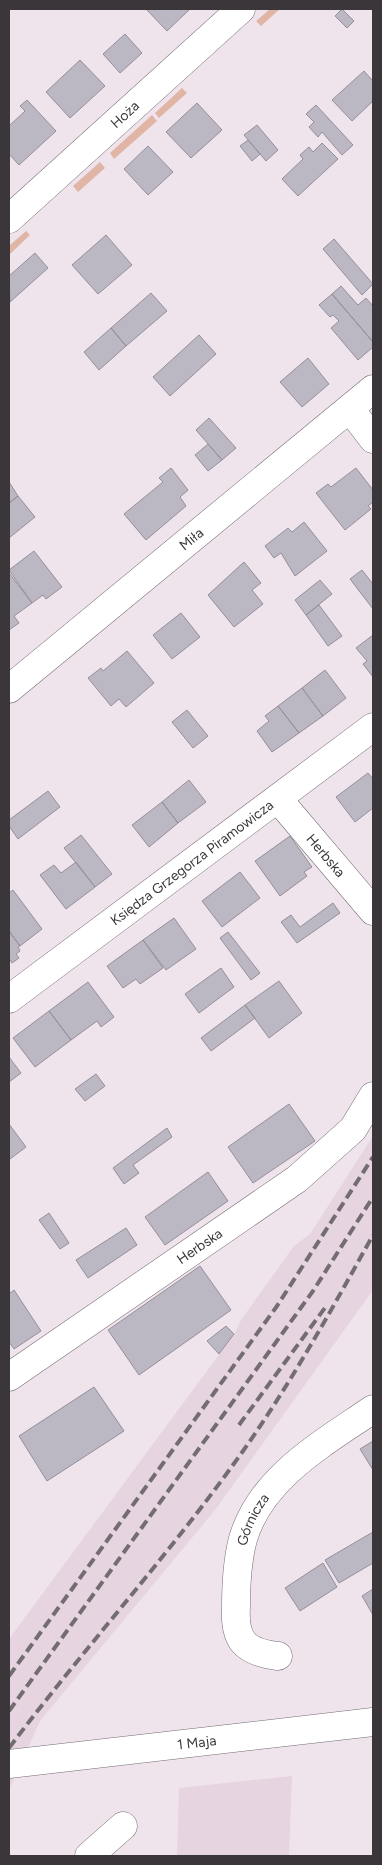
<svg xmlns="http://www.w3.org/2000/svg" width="382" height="1865" font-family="Figtree,sans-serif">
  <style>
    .built { fill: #e6d4e1 }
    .green { fill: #e1b5a6 }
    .building { fill: #bcb8c3; stroke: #948f9a }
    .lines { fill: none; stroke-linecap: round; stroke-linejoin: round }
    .minor-casing { stroke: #766c73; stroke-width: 29 }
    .minor { stroke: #fff; stroke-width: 28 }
    .rail { stroke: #736d72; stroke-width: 4; stroke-dasharray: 10 5; stroke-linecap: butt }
    .labels { text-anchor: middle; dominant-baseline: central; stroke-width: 4.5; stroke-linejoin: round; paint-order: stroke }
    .street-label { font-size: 14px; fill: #3a3639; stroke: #fdf1f9 }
  </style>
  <rect width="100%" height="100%" fill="#efe4ec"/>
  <path class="built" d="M373 1136V1290L215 1510 40 1721 9 1790V1639L235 1333 241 1320 294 1246 310 1234Z
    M292 1776 289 1856H177L179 1788Z"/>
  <path class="green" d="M270 9H280L261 26 256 21Z
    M182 88 187 93 159 118 155 113Z
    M152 115 157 121 114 159 110 153Z
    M100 162 105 168 78 192 73 186Z
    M26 231 30 235 9 255V246Z"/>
  <path class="building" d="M146 9H190L167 31Z
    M342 9 354 21 347 28 335 16Z
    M125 34 142 53 120 73 103 54Z
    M80 60 105 86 70 118 46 92Z
    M364 71 373 81V101L352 121 332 100Z
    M27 100 56 131 19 165 9 154V126L25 111 20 106Z
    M197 103 222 130 191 158 166 132Z
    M316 105 353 145 342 155 322 132 318 137 309 127 314 122 306 114Z
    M257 125 278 150 266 161 244 135Z
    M248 140 260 154 252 161 240 146Z
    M322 143 338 159 298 196 282 179 303 159 300 155 309 147 313 152Z
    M148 146 173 172 148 195 124 169Z
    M106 235 132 265 98 294 72 265Z
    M334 239 373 284 362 295 323 249Z
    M35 253 48 268 10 302 9 276Z
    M341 286 358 305 366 298 373 306V342L332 294Z
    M151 293 167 311 126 346 111 328Z
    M332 294 373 342V347L358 360 331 328 339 321 333 315 330 317 319 305Z
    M111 328 126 346 99 370 84 352Z
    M199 335 216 354 170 396 153 377Z
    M308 358 329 384 302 407 280 382Z
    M209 418 236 448 222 460 196 430Z
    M208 444 222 460 208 471 195 455Z
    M171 468 188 490 180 497 186 506 146 540 124 514 163 482 159 478Z
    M356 468 373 490V502L368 506 371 509 345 530 316 493 328 484 331 487Z
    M9 482 18 496 9 503Z
    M18 496 35 517 9 538V503Z
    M304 522 327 551 295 576 281 553 274 558 265 546 288 528 292 532Z
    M34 551 62 587 46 599 43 595 32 603 9 570Z
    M244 562 261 583 252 590 263 604 234 627 208 595Z
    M362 570 373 584V609L350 579Z
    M9 573 32 603 14 616 19 623 9 630Z
    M320 580 332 594 306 615 295 600Z
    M319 605 342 636 328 646 306 615Z
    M181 613 200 637 172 659 153 635Z
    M373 635V677L363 664 367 661 356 648Z
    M127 651 154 683 126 707 119 699 111 706 88 678 101 668 103 671Z
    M325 670 346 698 323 716 302 688Z
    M302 688 323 716 299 733 278 706Z
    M278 706 299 733 272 752 257 731 269 721 265 716Z
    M187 710 208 736 193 748 172 722Z
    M368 773 373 779V808L355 822 336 797Z
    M189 780 206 802 178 823 162 802Z
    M48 791 60 807 18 839 9 826V820Z
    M162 802 178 823 149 847 132 825Z
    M81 835 112 874 95 887 64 848Z
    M290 836 312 867 304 872 307 876 280 896 255 861Z
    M76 862 95 887 66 909 40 875 54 865 61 873Z
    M240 872 260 898 222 927 202 901Z
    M13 890 42 929 20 946 9 931V893Z
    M333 903 340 913 297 943 281 922 291 915 300 927Z
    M174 918 196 949 166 970 143 940Z
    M9 931 20 946 18 947 20 951 16 954 19 958 12 963 9 958Z
    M228 932 260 973 251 980 220 938Z
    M143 940 163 968 140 984 136 979 123 988 107 966Z
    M221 968 234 987 199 1013 185 994Z
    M279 981 302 1013 269 1038 245 1005Z
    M88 982 114 1017 101 1027 97 1021 71 1040 49 1011Z
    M245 1005 255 1018 211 1051 201 1038Z
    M49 1011 71 1040 35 1067 13 1038Z
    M9 1057 21 1073 9 1082Z
    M96 1074 105 1086 85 1101 75 1089Z
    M289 1104 315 1141 253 1183 228 1147Z
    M9 1124 26 1147 10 1159 9 1158Z
    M167 1128 172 1137 133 1165 139 1173 124 1184 113 1168Z
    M208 1172 228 1201 165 1245 145 1217Z
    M49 1213 69 1243 60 1249 39 1220Z
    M126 1228 137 1245 88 1278 76 1260Z
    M200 1266 231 1310 139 1375 108 1330Z
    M14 1290 41 1331 14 1349 9 1342V1294Z
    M226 1326 234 1334 219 1354 207 1341Z
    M94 1387 124 1431 47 1481 19 1436Z
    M373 1441V1470L360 1449Z
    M373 1532V1563L339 1583 325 1560Z
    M323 1563 337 1587 300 1611 285 1588Z
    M373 1589V1615L362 1596Z"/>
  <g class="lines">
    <g class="minor-casing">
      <g id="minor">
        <path id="s1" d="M9 219 241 9"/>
        <path d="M350 409 373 439"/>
        <path id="s2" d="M9 689 373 389"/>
        <path id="s3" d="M278 799 373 911"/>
        <path id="s4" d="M9 999 373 727"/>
        <path id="s5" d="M9 1377 297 1179 353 1129 373 1096"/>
        <path id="s6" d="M278 1656C245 1652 234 1641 236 1607 236 1584 237 1561 243 1539 261 1477 324 1443 373 1409"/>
        <path id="s7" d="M9 1764 373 1722"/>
        <path d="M89 1856 123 1826"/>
      </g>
    </g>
    <use href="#minor" class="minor"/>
    <path class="rail" d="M239 1425 327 1305
      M9 1676 277 1306 373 1157
      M9 1711 313 1291 373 1197
      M9 1748C85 1647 170 1554 243 1451 291 1383 332 1309 373 1235"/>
  </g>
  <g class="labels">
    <g class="street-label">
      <text stroke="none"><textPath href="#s1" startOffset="156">Hoża</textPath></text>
      <text stroke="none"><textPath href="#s2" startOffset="236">Miła</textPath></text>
      <text stroke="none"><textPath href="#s3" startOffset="74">Herbska</textPath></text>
      <text stroke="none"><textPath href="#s4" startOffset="228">Księdza Grzegorza Piramowicza</textPath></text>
      <text stroke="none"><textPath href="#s5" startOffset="231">Herbska</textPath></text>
      <text stroke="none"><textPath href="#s6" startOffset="165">Górnicza</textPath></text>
      <text stroke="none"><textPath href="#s7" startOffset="189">1 Maja</textPath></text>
    </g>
  </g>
  <rect width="382" height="1865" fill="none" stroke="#3a3639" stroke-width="20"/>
</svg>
